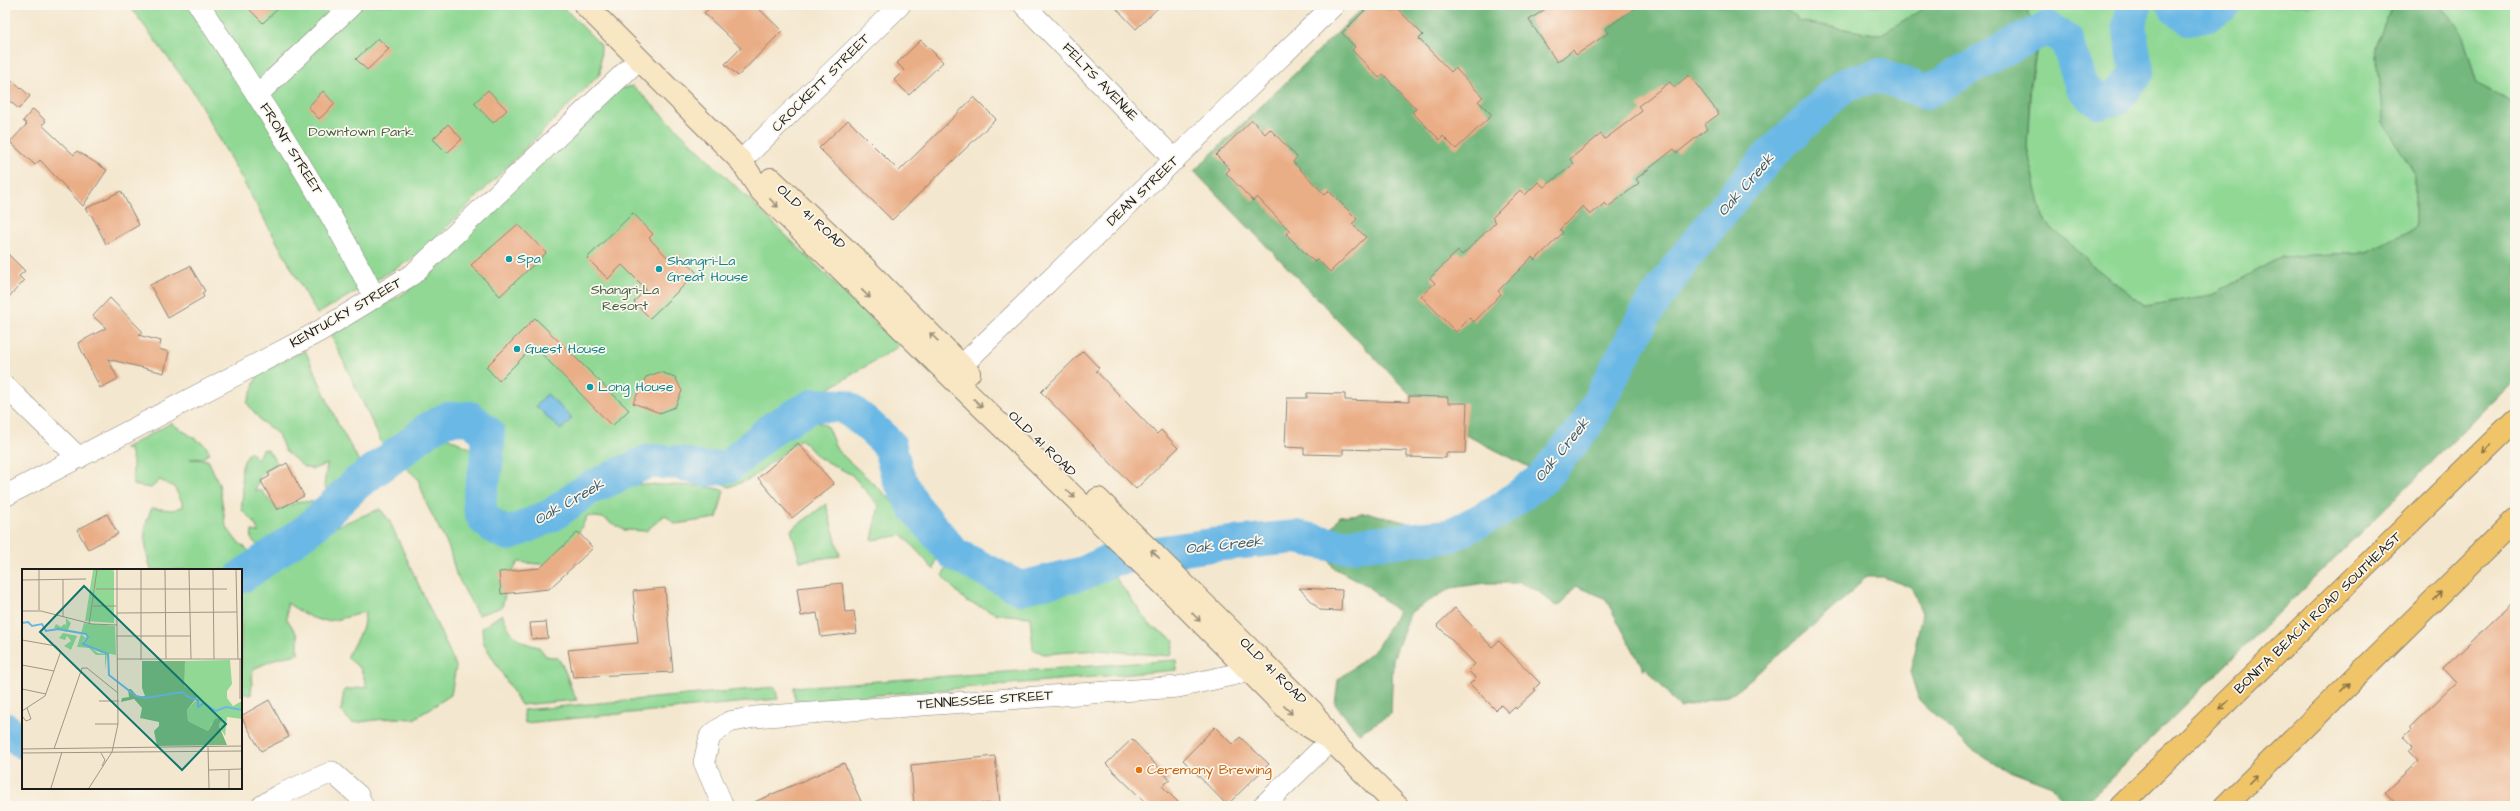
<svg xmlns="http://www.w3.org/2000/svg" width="2520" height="811" font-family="'Architects Daughter',sans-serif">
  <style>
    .green { fill: #90d894; stroke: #567a58 }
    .forest { fill: #74b87e; stroke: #486a4d }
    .water { fill: #6bb8e5; stroke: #446a80 }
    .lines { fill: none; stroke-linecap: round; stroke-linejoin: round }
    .river { stroke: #6bb8e5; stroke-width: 34 }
    .building { fill: #eaae87 }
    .street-casing { stroke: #888276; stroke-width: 22 }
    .secondary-casing { stroke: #888276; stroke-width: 24 }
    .primary-casing { stroke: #888276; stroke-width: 24 }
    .street { stroke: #fff; stroke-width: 21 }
    .secondary { stroke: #f9e7c3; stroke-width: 22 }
    .primary { stroke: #f0c469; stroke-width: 22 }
    .oneway { stroke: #968c78 }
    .oneway2 { stroke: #867042 }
    .culture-dot { fill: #0f9aa8; stroke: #fbf7ec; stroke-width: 1.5 }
    .food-dot { fill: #e8710a; stroke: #fbf7ec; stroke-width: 1.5 }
    .labels { text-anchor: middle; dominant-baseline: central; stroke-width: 3.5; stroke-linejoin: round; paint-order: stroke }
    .street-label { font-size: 14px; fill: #1c1c1c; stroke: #fbf7ec }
    .park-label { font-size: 14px; fill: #455e46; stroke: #fbf7ec }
    .culture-label { font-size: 14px; fill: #0d838f; stroke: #fbf7ec; text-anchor: start }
    .food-label { font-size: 14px; fill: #c56008; stroke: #fbf7ec; text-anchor: start }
    .water-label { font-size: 15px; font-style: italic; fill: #3c5a6c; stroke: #fbf7ec }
    .inset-river { fill: none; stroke: #6bb8e5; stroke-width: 2 }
    .inset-road { fill: none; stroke: #9e9687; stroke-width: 1 }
    .view { fill: #0f766e; fill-opacity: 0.15; stroke: #0f766e; stroke-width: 2 }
    .inset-edge { fill: none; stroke: #1c1c1c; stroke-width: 2 }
  </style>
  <rect width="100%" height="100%" fill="#fbf7ec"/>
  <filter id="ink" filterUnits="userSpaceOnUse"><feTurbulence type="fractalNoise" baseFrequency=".025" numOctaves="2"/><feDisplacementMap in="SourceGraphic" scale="8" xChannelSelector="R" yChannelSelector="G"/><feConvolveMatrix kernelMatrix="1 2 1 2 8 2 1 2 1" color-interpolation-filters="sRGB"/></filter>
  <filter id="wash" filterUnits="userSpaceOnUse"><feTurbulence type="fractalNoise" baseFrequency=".012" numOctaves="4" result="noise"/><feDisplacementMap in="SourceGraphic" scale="16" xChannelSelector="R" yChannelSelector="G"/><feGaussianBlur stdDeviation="0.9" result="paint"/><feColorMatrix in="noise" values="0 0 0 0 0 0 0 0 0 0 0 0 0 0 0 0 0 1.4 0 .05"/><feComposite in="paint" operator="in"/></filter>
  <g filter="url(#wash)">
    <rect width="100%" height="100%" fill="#f4e7cf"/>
    <path class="green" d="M129 5H561L601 45 600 74 419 255 317 314 194 93Z
      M1779 5H1929L1880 35 1797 21Z
      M2022 5H2392L2375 47 2383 122 2415 174V228L2366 252 2282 257 2212 295 2145 306 2098 270 2044 221 2027 148 2031 85 2040 28Z
      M2441 5H2515V103L2477 84 2462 33Z
      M633 86 899 346 767 426 729 462 698 461 645 453 580 485 548 512 508 530 495 522 485 511 484 502 493 461V431C487 426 476 414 468 413 437 408 410 437 388 456L331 335 403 294 421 279 615 90Z
      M305 350 338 424 359 461 334 498 324 486 327 464 313 469 304 467 285 451 278 434 261 421 247 403 258 374Z
      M809 418 827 426 837 450 890 499 938 550 934 570 903 535 872 540 879 506 852 475 818 457 801 439 750 479 729 487 720 482 758 448Z
      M171 423 205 445 210 453 203 458 190 459 208 460 219 484 226 526 235 539 250 552 251 565 241 570H151C145 548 141 529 152 508L173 510 184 506 173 485 171 486 160 480 151 488 133 485V462L130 450 123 449Z
      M440 434 472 449 480 462 473 484 470 506 495 538 522 534 549 524 584 491 617 490 630 484 703 486 724 490 717 518 675 524 665 515 646 531 624 530 603 518 587 516 575 540 547 565 518 562 509 578 502 607 478 615 456 574 449 548 427 505 418 479 399 461 417 446Z
      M267 449 277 463 260 476 255 491H262L277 510 301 501 323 503C319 513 313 518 302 519 297 528 289 535 277 534L274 549 263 551 251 539 252 531 259 532 253 521 242 510C241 503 243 498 243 491 242 472 238 469 250 451L257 460 262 450Z
      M826 504 840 556 800 561 791 530Z
      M380 509 389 520 456 666 451 695 414 719 392 718 352 723 341 711 344 690 367 687 361 669 347 657 363 627 365 612C325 623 323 627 287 603V619L298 636V654L278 658 253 669 251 695 241 693V595L290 560 316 534Z
      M958 564 1002 585 1033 593 1110 570 1150 625 1174 640 1171 656 1097 650 1044 654 1033 649 1030 617 998 614 966 601 942 576 947 566Z
      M502 614C511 635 516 642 539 647L546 656 558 658C568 673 568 685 577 700L521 705 483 642 482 628Z
      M1176 660 1177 670 795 702 794 687Z
      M775 687 778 699 525 723 523 710Z"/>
    <path class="forest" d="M1366 5H1779L1797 17V21L1880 35 1929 5H2022L2040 28 2030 85 2027 148 2044 221 2098 270 2146 306 2212 295 2282 257 2366 252 2415 228V174L2383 122 2375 47 2392 5H2441L2462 33 2477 84 2515 103V380L2083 806H2067L2052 786 1996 765 1968 746 1919 700 1910 672 1922 613 1911 587 1883 577H1865L1851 593 1734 693 1680 708 1646 667 1644 670 1605 598 1576 586 1562 603 1556 606 1538 591 1520 583H1486L1451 588 1411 612 1393 659 1391 714 1359 733 1335 704 1338 680 1376 649 1398 612 1366 585 1334 568 1319 547 1340 516 1370 513 1442 532 1475 525 1516 496 1529 467 1434 419 1194 171Z"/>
    <path class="water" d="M547 394 572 418 561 430 536 406Z"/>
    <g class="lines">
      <path class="river" d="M2173 5 2188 18 2209 14 2223 5
        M241 577 310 528 357 483 404 449 427 430 447 419 470 418 488 433C488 441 488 450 487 458 484 493 463 518 509 534L552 515 588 489 649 461 680 463 706 470 729 466 773 428 814 405 844 406 866 423 889 444 898 477 914 506 954 554 1020 588 1084 573 1114 559 1212 545 1296 537 1340 546 1449 536 1499 511 1542 479 1586 425 1646 313 1683 260 1739 190 1771 154 1844 85 1878 75 1926 92C1967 71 2006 46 2048 28L2067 41 2082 87 2100 102 2117 98 2137 73 2129 25 2135 5
        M5 729 23 742"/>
    </g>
    <g id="blocks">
      <path class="building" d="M245 5H282L263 23Z
        M713 5H755L782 31 738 76 725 64 741 48 704 13Z
        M1113 5H1161L1136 29Z
        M1370 5H1385L1391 11 1396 7 1423 35 1419 39 1451 72 1455 68 1483 97 1478 101 1492 115 1456 149 1443 136 1440 140 1412 112 1416 109 1383 74 1379 78 1352 50 1355 47 1342 33Z
        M1551 5H1640L1605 29 1608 33 1576 55 1573 50 1557 62 1529 20Z
        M378 38 389 49 367 70 356 59Z
        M921 40 943 62 909 95 894 80 904 70 897 63Z
        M1689 75 1719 114 1704 125 1707 129 1677 153 1674 149 1636 179 1639 183 1608 207 1605 203 1590 215 1583 206 1560 229 1563 233 1535 260 1532 257 1498 291 1501 294 1474 322 1470 318 1456 332 1421 296 1435 283 1430 278 1458 251 1462 255 1496 222 1492 218 1520 190 1525 195 1538 182 1544 187 1574 164 1570 159 1601 134 1605 139 1642 111 1638 106 1670 82 1674 87Z
        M13 81 30 96 19 109 5 97V90Z
        M488 90 507 110 493 123 474 103Z
        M323 91 335 104 319 119 308 107Z
        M974 97 996 119 892 220 819 148 848 120 899 171Z
        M33 109 46 121 42 125 74 155 77 151 107 170 83 206 40 160 35 165 10 142 27 124 23 121Z
        M1252 120 1265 134 1270 129 1297 157 1293 162 1325 195 1329 191 1357 219 1352 224 1366 237 1330 272 1317 259 1314 262 1286 234 1290 231 1257 197 1253 201 1226 173 1230 169 1216 155Z
        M448 124 462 139 447 153 433 139Z
        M121 191 139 225 106 244 92 216 85 209Z
        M633 213 653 234 649 238 670 260 678 253 697 273 650 318 634 302 646 289 622 265 608 279 587 258Z
        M518 224 546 253 500 296 471 265Z
        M5 251 25 271 19 276 24 281 5 301Z
        M190 266 205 291 202 293 204 297 168 318 150 285Z
        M110 298 143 332 138 335 161 341 159 349 169 352 164 373 108 359 118 379 100 388 78 343 106 328 93 316Z
        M535 318 629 410 612 426 534 346 499 381 486 367Z
        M1083 351 1099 368 1096 371 1157 434 1161 430 1178 448 1136 489 1041 392Z
        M660 372 675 377 682 391 675 407 660 413 633 403 646 377Z
        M1307 393 1345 394V400L1409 402V396L1448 397V403H1467L1465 453H1446V458L1407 457V451L1343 449V455L1304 454V448L1285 447 1287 398H1307Z
        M798 443 834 484 792 518 758 478Z
        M287 463 304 496 277 510 261 481 270 476 268 473Z
        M107 514 118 534 88 549 77 530Z
        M578 532 593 548 549 589 501 594 499 572 540 568Z
        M842 583 845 612 854 611 857 633 821 637 817 613 801 616 797 588Z
        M665 588 673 672 573 677 568 650 638 643 633 591Z
        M1299 588 1342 590 1341 611 1320 610Z
        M2515 600V799L2508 806H2398L2385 792 2418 761 2409 752 2413 747 2404 737 2412 729 2410 727 2456 683 2443 669Z
        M1455 608 1492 647 1499 641 1540 683 1534 689 1536 690 1516 709 1515 707 1509 713 1501 705 1496 710 1470 684 1476 678 1468 671 1475 664 1437 625Z
        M546 622 548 638 532 639 530 623Z
        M269 700 289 737 261 751 241 716Z
        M1215 727 1233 745 1240 737 1269 764 1227 805 1183 760Z
        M1132 739 1170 780 1162 786 1182 806H1149L1106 764Z
        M995 756 1000 803 914 806 911 765Z
        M844 763 863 806H745Z"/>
    </g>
  </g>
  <g filter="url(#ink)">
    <use href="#blocks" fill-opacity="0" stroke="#888276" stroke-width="1"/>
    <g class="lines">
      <g class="street-casing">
        <path id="street" d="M199 5C261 101 324 196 375 298
          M1024 5 1175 160
          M257 95 352 5
          M741 161 900 5
          M951 376 1334 5
          M5 386 79 458
          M5 496 318 332 413 274 638 60
          M262 806 279 795 332 772 358 795 363 806
          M723 806 704 762 710 736 729 722 754 717 1178 687 1250 671
          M1263 806 1331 740"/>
      </g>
      <g class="secondary-casing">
        <path id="secondary" d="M585 5 741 161 760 190 1169 590 1297 719 1331 740
          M771 179 859 262 969 373
          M1098 499 1312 711 1331 740 1397 806"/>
      </g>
      <g class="primary-casing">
        <path id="primary" d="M2120 806 2515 420
          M2225 806 2515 520"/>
      </g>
      <use href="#street" class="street"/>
      <use href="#secondary" class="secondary"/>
      <use href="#primary" class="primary"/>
    </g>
    <defs><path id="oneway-shaft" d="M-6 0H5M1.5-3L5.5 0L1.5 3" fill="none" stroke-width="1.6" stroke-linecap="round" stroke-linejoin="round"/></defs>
    <g class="oneway">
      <use href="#oneway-shaft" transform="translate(774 203) rotate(45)"/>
      <use href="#oneway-shaft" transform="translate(866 294) rotate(44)"/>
      <use href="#oneway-shaft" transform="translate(934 337) rotate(-135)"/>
      <use href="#oneway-shaft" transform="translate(978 403) rotate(44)"/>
      <use href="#oneway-shaft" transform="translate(1071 494) rotate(44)"/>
      <use href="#oneway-shaft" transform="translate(1155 554) rotate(-136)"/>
      <use href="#oneway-shaft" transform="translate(1196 617) rotate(45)"/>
      <use href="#oneway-shaft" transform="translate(1288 710) rotate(45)"/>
    </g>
    <g class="oneway2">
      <use href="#oneway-shaft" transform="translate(2487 448) rotate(136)"/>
      <use href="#oneway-shaft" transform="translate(2438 596) rotate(-45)"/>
      <use href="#oneway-shaft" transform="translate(2345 687) rotate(-45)"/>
      <use href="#oneway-shaft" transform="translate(2224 705) rotate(136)"/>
      <use href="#oneway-shaft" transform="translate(2253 779) rotate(-45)"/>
    </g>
  </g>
  <g class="culture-dot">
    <circle cx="509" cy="259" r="4"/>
    <circle cx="659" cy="269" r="4"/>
    <circle cx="517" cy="349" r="4"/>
    <circle cx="590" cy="387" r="4"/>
  </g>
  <circle class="food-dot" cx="1139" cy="770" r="4"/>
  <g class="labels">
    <g class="street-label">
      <text transform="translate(1100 82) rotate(46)">FELTS AVENUE</text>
      <text transform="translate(821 83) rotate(-45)">CROCKETT STREET</text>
      <text transform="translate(291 149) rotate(58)">FRONT STREET</text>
      <text transform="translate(1143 191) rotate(-44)">DEAN STREET</text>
      <text transform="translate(811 217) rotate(43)">OLD 41 ROAD</text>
      <text transform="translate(346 313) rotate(-30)">KENTUCKY STREET</text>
      <text transform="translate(1042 444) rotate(44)">OLD 41 ROAD</text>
      <text transform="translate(2318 613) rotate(-44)">BONITA BEACH ROAD SOUTHEAST</text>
      <text transform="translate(1273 671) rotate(45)">OLD 41 ROAD</text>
      <text transform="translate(985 700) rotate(-4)">TENNESSEE STREET</text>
    </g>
    <g class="park-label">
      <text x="361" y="132">Downtown Park</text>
      <text x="625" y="290">Shangri-La<tspan x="625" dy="16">Resort</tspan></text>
    </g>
    <g class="culture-label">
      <text x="517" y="259">Spa</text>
      <text x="667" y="261">Shangri-La<tspan x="667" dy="16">Great House</tspan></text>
      <text x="525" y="349">Guest House</text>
      <text x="598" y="387">Long House</text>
    </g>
    <g class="food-label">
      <text x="1147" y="770">Ceremony Brewing</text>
    </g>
    <g class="water-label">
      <text transform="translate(1746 185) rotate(-49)">Oak Creek</text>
      <text transform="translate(1562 450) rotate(-51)">Oak Creek</text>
      <text transform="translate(569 502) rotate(-30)">Oak Creek</text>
      <text transform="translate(1224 545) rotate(-6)">Oak Creek</text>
    </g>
  </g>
  <g transform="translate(22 569)">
    <rect width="220" height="220" fill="#f4e7cf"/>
    <path d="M71 1H91L92 3V54L63 52ZM44 49 49 54 45 63 32 59 34 55 39 58 42 55 44 56ZM62 54 93 57 94 86 78 83 67 77 76 84 85 85 83 101V86H74L67 79 55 78 59 65 64 69 61 72V75L66 69 64 65 59 64ZM41 64 55 67 49 81 42 77 49 72 45 67 43 71 37 69ZM208 91 210 115 205 122V129L211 137 220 132V150L205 148 203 167 197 157 199 154H190L186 162 166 152 165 141 175 130 173 124 166 122 162 117 161 109 163 92Z" fill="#90d894"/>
    <path d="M120 92H163L162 117 176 127 165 141 166 152 186 162 193 150 200 148 197 157 205 176 135 177 132 162 137 157V153L118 149 120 139 112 130 99 133 100 129 107 128 106 120H109L116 128 123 127 120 119Z" fill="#74b87e"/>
    <path class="inset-river" d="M0 54 6 53 10 57 20 55 24 62 36 60 64 65 66 68 61 75 86 85 87 106 114 127 123 129 161 123 166 128 176 131V138L182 134 194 142 204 138 220 141"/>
    <path class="inset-road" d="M17 1V41M95 1V68M119 1V91M143 1 144 90M167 1 169 90M191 1 192 90M214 1 216 90M41 10V48M0 11 64 10M74 20H205M71 37H94M0 42H19L70 55 95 56M95 44 215 43M67 55 75 1M95 67H168M0 71 34 77 39 82 23 127 0 142M95 90H220M218 90V130M0 96 32 102M0 120 24 125M77 132H97M0 147 4 152 9 150 5 139M73 155H96M186 178 187 219M0 180 220 177M32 180 60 99H65L96 124M0 184 220 182M79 184 83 191 80 197M187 201 220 200M207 201V219M29 219 40 183M67 219 90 183 96 155 95 67"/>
    <path class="view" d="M62 17 204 155 160 201 18 63Z"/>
    <rect width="220" height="220" class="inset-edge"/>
  </g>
  <rect width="2520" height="811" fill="none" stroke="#fbf7ec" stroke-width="20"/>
</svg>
